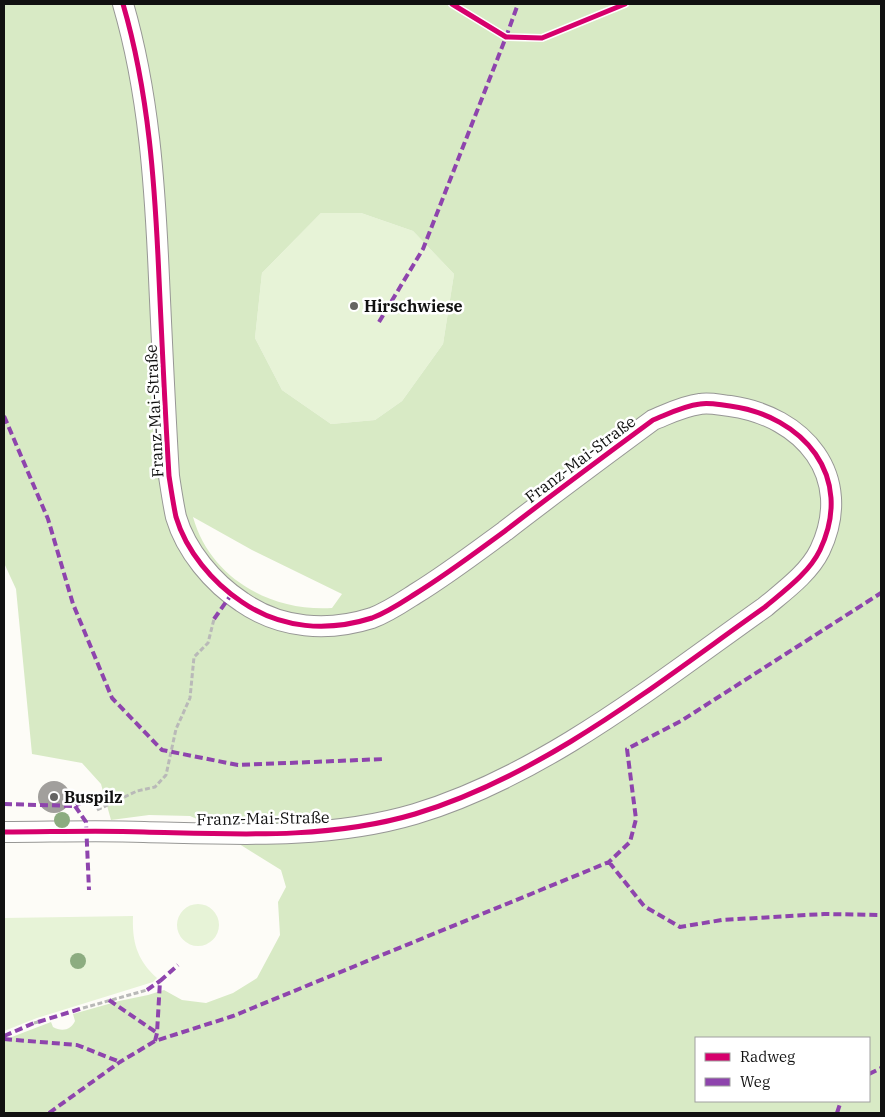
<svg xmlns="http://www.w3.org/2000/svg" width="885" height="1117" font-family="'IBM Plex Serif',serif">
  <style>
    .green { fill: #e7f3d7 }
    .forest { fill: #d8eac5; fill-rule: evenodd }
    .building { fill: #a19f9c }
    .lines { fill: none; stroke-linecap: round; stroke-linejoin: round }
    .minor-casing { stroke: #979795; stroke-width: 22 }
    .path { stroke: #b9b9b8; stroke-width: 3; stroke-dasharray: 5 2.5; stroke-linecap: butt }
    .minor { stroke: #fffffe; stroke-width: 20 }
    .quiet { stroke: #8e44ad; stroke-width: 4; stroke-dasharray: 8 4; stroke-linecap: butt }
    .cycleway-casing { stroke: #fff; stroke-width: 8 }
    .cycleway { stroke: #d6006c; stroke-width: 5 }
    .tree { fill: #8cac80 }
    .poi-dot { fill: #646362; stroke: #fff; stroke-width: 2 }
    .labels { text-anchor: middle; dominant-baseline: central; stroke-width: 5; stroke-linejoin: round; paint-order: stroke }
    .poi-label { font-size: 16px; font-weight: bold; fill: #111; stroke: #fff; text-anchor: start }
    .street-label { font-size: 16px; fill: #111; stroke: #fff }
  </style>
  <rect width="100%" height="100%" fill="#fdfcf7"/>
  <path class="green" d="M321 213H361L413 231 454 274 443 344 402 401 375 420 331 424 282 390 255 338 262 273Z
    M177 925a21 21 0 1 1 42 0a21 21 0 1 1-42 0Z
    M133 916C132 942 137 960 157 978L153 982 37 1018 4 1031V918Z"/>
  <path class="forest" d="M4 4H881V1113H4V1040L51 1022 53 1027C62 1032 71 1030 75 1021L73 1014 119 1001 148 995 164 990 182 1000 206 1003 233 993 257 978 280 935 278 902 286 887 281 870 204 822 190 816 149 815 111 820 101 784 82 763 32 754 16 589 4 563ZM321 213H361L413 231 454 274 443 344 402 401 375 420 331 424 282 390 255 338 262 273ZM193 517 252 550 342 594 332 608C271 612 210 578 193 517ZM696 1038H869V1101H696Z"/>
  <path class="building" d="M38 797a16 16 0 1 1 32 0a16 16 0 1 1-32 0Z"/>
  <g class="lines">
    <g class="minor-casing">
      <path id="minor" d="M4 832C51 832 97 830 144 832 234 834 327 840 415 814 544 775 656 684 765 607 784 591 809 573 820 550 855 476 803 416 730 406 720 405 709 402 700 404 683 406 668 414 653 420 603 457 554 493 505 531 475 553 446 575 415 594 401 603 388 612 372 618 328 632 281 629 242 602 213 583 186 551 176 517 173 503 171 489 169 476 165 410 162 344 159 278 155 186 149 93 123 4"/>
    </g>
    <path class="path" d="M97 810 137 791 155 787 166 775 176 729 190 698 194 657 208 643 214 619
      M83 1008 147 990
      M34 1023 38 1022"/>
    <use href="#minor" class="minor"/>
    <path class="quiet" d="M379 322 423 249 506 37 518 4
      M4 416 48 519 73 604 112 698 162 750 238 765 385 759
      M214 619 231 595
      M4 804 75 806 93 797
      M75 806 86 822 89 890
      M609 862 644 906 680 927 722 920 824 914 881 915
      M147 990 160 981
      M109 1000 157 1033
      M38 1022 83 1008
      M4 1036 34 1023
      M4 1039 77 1045 120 1062
      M155 1041 157 1033 160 981 178 965
      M869 1074 881 1068
      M49 1113 120 1062 155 1041 233 1016 609 862 630 842 636 819 627 749 681 721 881 593
      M837 1113 841 1101"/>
    <g class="cycleway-casing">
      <path id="cycleway" d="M452 4 506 37 542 38 625 4
        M4 832C51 832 97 830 144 832 234 834 327 840 415 814 544 775 656 684 765 607 784 591 809 573 820 550 855 476 803 416 730 406 720 405 709 402 700 404 683 406 668 414 653 420 603 457 554 493 505 531 475 553 446 575 415 594 401 603 388 612 372 618 328 632 281 629 242 602 213 583 186 551 176 517 173 503 171 489 169 476 165 410 162 344 159 278 155 186 149 93 123 4"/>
    </g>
    <use href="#cycleway" class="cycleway"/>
  </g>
  <g class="tree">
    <circle cx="62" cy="820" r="8"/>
    <circle cx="78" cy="961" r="8"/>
  </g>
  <g class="poi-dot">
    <circle cx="354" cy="306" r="5"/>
    <circle cx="54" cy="797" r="5"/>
  </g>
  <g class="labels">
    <g class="poi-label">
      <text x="364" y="306">Hirschwiese</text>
      <text x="64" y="797">Buspilz</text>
    </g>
    <g class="street-label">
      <text transform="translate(154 411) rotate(-93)">Franz-Mai-Straße</text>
      <text transform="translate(580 459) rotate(-37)">Franz-Mai-Straße</text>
      <text transform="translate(263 818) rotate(-1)">Franz-Mai-Straße</text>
    </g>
  </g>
  <rect width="885" height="1117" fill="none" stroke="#111111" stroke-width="10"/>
  <rect x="695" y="1037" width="175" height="65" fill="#ffffff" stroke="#a0a0a0"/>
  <rect x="705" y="1053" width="25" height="8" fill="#d6006c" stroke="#a0a0a0"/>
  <text x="740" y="1062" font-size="15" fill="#111111">Radweg</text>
  <rect x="705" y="1078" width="25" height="8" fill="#8e44ad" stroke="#a0a0a0"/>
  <text x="740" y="1087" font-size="15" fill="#111111">Weg</text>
</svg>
